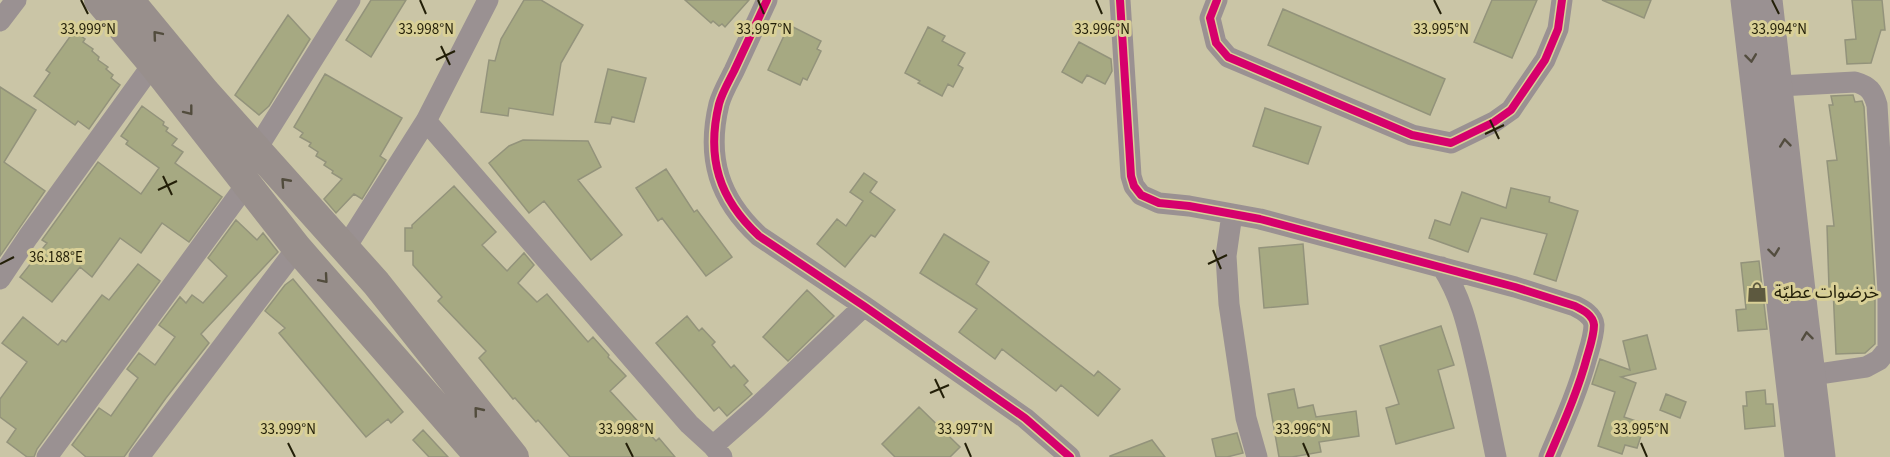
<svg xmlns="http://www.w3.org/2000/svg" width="1890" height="457" font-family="'Source Sans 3','Noto Sans Arabic',sans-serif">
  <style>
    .building { fill: #a6a982; stroke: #93937b; stroke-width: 1.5 }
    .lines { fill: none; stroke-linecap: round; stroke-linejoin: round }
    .minor { stroke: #9a9192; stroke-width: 21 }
    .tertiary { stroke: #9a9192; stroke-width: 27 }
    .secondary { stroke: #988f8c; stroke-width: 30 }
    .cycleway-casing { stroke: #d9d097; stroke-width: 11 }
    .cycleway { stroke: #d6006c; stroke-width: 8 }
    .oneway { stroke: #524c3d }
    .oneway2 { stroke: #534d3f }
    .ticks { fill: none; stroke: #231f08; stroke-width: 2 }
    .labels { text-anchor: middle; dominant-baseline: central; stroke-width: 6; stroke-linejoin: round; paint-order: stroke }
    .poi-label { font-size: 18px; fill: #231f08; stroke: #d9d097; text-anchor: start }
    .ticks-label { font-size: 15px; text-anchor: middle; fill: #231f08; stroke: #d9d097; stroke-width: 6; stroke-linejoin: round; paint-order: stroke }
  </style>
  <rect width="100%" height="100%" fill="#cac5a6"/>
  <path class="building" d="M371 0H406L371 57 346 40Z
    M524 0H541L583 25 561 63 553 115 509 108 508 116 481 112 489 60 495 61 501 39Z
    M685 0H749L725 27 722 24 719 26 713 21 711 23Z
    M1492 0H1537L1512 58 1474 42Z
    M1602 0H1651L1644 18Z
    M1852 0H1882L1885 30H1881L1871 63 1847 64 1845 40 1856 39Z
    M1283 9 1445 79 1430 115 1268 45Z
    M288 15 310 39 269 106 259 115 235 95Z
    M789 25 821 41 817 49 821 51 807 80 803 78 800 85 768 70Z
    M928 27 945 36 942 41 965 53 958 65 963 68 953 87 948 84 942 96 918 83 920 81 905 73Z
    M74 31 85 39 83 42 93 49 92 51 99 57 98 60 108 67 106 69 113 75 111 78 120 85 89 129 78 121 75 125 34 96 50 73 46 70Z
    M1079 42 1111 59 1112 71 1105 84 1087 75 1082 83 1062 72Z
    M608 69 646 78 634 122 612 117 610 124 595 122Z
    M325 74 402 118 380 156 386 160 362 199 354 194 336 213 324 199 342 179 332 173 333 171 324 165 326 162 316 156 318 152 309 146 311 143 300 137 303 133 294 127Z
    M0 87 36 110 4 162 45 191 0 256Z
    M1853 95 1855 102 1862 101 1864 107 1875 292V344L1865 353 1836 354 1833 288H1829L1827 226H1834L1827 161 1837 160 1829 105H1833L1831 96Z
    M142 106 164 122 163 125 168 128 166 131 177 139 172 145 183 152 175 163 222 197 189 242 162 223 141 253 120 238 92 277 80 267 52 302 20 277 47 243 42 240 98 162 141 194 159 168 126 144 128 141 121 136Z
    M1265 108 1321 127 1308 164 1253 146Z
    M523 140 588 141 601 167 578 180 622 235 591 260 544 201 529 213 489 163 509 146Z
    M666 169 694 212 697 210 732 257 706 276 662 218 658 221 636 188Z
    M864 173 877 182 870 192 895 210 875 237 871 235 845 267 817 244 837 219 846 226 863 201 850 192Z
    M454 186 496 232 482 245 507 271 524 253 534 265 518 283 537 302 547 294 588 342 593 337 609 355 608 357 626 376 610 391 656 441 659 438 675 457H570L538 420 536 422 515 398 513 399 479 358 486 351 438 301 442 297 413 265V251H405V228H412V225Z
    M1511 188 1550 197 1549 202 1578 211 1556 281 1534 274 1547 234 1481 218 1468 252 1429 238 1435 220 1450 225 1462 192 1506 208Z
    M236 220 257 240 263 233 278 252 201 334 209 343 166 398 124 457H86L72 445 99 408 111 416 138 378 127 369 139 353 155 365 175 337 159 325 180 297 186 303 192 295 203 303 227 276 208 258Z
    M944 234 989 262 976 284 1094 376 1098 371 1120 389 1098 416 1061 385 1056 391 1002 349 995 359 959 332 977 309 920 273Z
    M1303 244 1308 304 1264 308 1259 248Z
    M1759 261 1767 329 1738 331 1736 310 1746 309 1741 263Z
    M138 264 160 281 37 449 34 457H27L7 442 16 429 0 417V399L27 362 2 343 23 317 58 345 62 340 66 342 102 295 109 300Z
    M293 279 403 412 391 423 388 419 366 437 279 333 285 328 265 311 285 285Z
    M807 290 834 316 788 361 763 337Z
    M687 316 699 331 702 328 715 342 712 345 731 368 734 365 748 381 744 385 752 394 727 416 719 407 714 411 656 343Z
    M1441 326 1454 365 1438 370 1454 428 1396 444 1386 408 1399 404 1380 346Z
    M1647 335 1656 369 1621 377 1636 383 1624 417 1645 424 1637 448 1625 445 1622 454 1598 446 1615 392 1592 384 1600 359 1630 370 1623 341Z
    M1294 389 1298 408 1313 405 1316 417 1356 411 1359 436 1319 442 1321 452 1292 457H1279L1268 394Z
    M1765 390 1766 404H1773L1775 426 1745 429 1743 406H1747L1746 392Z
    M1666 394 1686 402 1680 418 1660 410Z
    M919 407 960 447 950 457H895L882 444Z
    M423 430 448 457H429L413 440Z
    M1237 433 1243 453 1227 457H1216L1212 439Z
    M1152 440 1165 457H1110V456Z"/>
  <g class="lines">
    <path class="minor" d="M767 0C756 24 745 47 734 71 729 81 722 93 719 104 706 158 719 199 759 236L864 306 1025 418 1070 457
      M1120 0 1131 176 1134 186 1141 195 1159 203 1189 206 1260 219 1515 287 1575 306C1583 310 1593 315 1594 325 1594 335 1590 347 1587 357 1578 391 1563 424 1549 457
      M1217 0 1210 18 1216 43 1228 57 1412 135 1451 143 1494 122 1511 110 1545 60 1558 29 1562 0
      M0 21 16 0
      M1779 86 1855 82C1869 86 1873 91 1877 105L1888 292V349L1879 360 1866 367 1812 375
      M426 121 689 424 713 446 722 457
      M256 150 350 0
      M1232 214 1226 256 1229 304 1246 418 1257 457
      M346 247 426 121 488 0
      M1442 267C1461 297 1467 324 1475 358 1483 391 1489 424 1496 457
      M0 279 28 237 153 64
      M713 446 755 409 864 306
      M47 457 246 185
      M139 457 297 248"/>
    <path class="tertiary" d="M1744 0 1798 457
      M1769 0 1805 317 1822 457"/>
    <path class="secondary" d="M99 0 153 64 297 248 480 457
      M129 0 205 92 376 283 514 457"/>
    <g class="cycleway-casing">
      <path id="cycleway" d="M767 0C756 24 745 47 734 71 729 81 722 93 719 104 706 158 719 199 759 236L864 306 1025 418 1070 457
        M1120 0 1131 176 1134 186 1141 195 1159 203 1189 206 1260 219 1515 287 1575 306C1583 310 1593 315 1594 325 1594 335 1590 347 1587 357 1578 391 1563 424 1549 457
        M1217 0 1210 18 1216 43 1228 57 1412 135 1451 143 1494 122 1511 110 1545 60 1558 29 1562 0"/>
    </g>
    <use href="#cycleway" class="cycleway"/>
  </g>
  <defs><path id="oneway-chevron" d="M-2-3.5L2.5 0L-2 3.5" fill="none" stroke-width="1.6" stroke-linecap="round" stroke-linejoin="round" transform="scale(1.5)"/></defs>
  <g class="oneway">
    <use href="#oneway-chevron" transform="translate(157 35) rotate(-130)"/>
    <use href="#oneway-chevron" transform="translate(189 111) rotate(52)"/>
    <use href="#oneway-chevron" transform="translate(285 182) rotate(-132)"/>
    <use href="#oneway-chevron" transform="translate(324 279) rotate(49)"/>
    <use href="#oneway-chevron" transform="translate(478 411) rotate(-129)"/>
  </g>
  <g class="oneway2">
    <use href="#oneway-chevron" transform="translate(1751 58) rotate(83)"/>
    <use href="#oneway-chevron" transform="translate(1785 143) rotate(-96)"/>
    <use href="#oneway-chevron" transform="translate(1774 252) rotate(83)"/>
    <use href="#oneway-chevron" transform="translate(1807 336) rotate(-97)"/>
  </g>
  <path class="ticks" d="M81 0 88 14M420 0 426 14M758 0 764 14M1096 0 1102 14M1434 0 1441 14M1772 0 1779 14M441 46 450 65M436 60 455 51M1490 120 1499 139M1485 134 1504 125M163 176 172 195M158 190 177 181M1213 250 1221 269M0 264 14 257M1208 264 1227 255M935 379 944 398M930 393 949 385M288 443 295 457M626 443 633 457M965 443 971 457M1303 443 1309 457M1641 443 1647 457"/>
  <defs>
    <g id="shop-bare" transform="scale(1.62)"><path d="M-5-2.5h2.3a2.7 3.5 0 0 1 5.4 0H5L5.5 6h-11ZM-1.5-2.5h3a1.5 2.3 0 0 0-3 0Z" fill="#5d593f" stroke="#d9d097" stroke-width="2.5" paint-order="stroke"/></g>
  </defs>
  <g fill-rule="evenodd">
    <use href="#shop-bare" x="1757" y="292"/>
  </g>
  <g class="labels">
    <g class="poi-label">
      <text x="1774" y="292">خرضوات عطيّة</text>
    </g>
  </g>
  <g class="ticks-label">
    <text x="88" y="34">33.999°N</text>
    <text x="426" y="34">33.998°N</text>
    <text x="764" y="34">33.997°N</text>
    <text x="1102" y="34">33.996°N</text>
    <text x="1441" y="34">33.995°N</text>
    <text x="1779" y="34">33.994°N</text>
    <text x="56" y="262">36.188°E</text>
    <text x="288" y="434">33.999°N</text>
    <text x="626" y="434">33.998°N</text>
    <text x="965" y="434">33.997°N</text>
    <text x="1303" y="434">33.996°N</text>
    <text x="1641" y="434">33.995°N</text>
  </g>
</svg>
